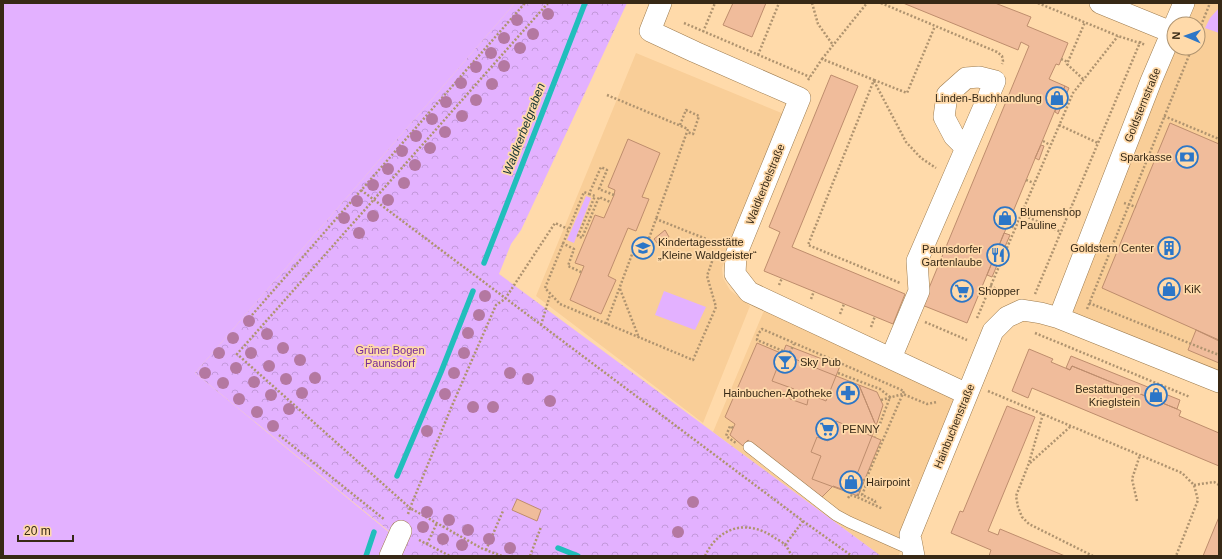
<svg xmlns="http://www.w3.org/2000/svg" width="1222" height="559" font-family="Helvetica,sans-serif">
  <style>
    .built { fill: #f9ce98 }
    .grass { fill: #e3b1ff }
    .park { fill: url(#park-crowns) }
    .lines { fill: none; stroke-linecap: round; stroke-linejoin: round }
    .stream { stroke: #21bebc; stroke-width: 5.5 }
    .building { fill: #f0bc9b; stroke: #be8d6d }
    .lane-casing { stroke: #9d7b4e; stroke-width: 12 }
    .street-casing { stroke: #9d7b4e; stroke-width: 22 }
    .path { stroke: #af936f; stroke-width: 2.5; stroke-dasharray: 2 2; stroke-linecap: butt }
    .lane { stroke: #fff; stroke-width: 11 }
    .street { stroke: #fff; stroke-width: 21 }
    .tree { fill: #b478a1 }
    .labels { text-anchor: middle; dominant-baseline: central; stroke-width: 3.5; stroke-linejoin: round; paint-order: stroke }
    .poi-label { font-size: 11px; fill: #372916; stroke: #ffdaaa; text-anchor: start }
    .street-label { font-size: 11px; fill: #372916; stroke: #ffdaaa }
    .park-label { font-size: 11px; fill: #762899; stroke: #ffdaaa }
    .water-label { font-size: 12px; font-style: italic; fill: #143232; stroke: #ffdaaa }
  </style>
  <defs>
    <pattern id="park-crowns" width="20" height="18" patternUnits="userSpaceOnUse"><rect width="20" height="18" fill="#e3b1ff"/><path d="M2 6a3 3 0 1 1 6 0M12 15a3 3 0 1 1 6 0" fill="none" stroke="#c398da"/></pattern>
  </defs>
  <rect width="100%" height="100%" fill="#ffdaaa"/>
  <path class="built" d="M1185 3H1219V382L1059 318 1174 48H1198V24H1177Z
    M636 53 784 114 722 268 723 278 730 290 750 306 703 423 536 296Z
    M768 301 967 394 910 535 898 556H881L713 432Z"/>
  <path class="grass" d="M3 3H515L195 373 390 533 381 556H3Z
    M1219 8V33L1205 28 1210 18Z
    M586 196 591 198 574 243 567 240Z
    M664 291 706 307 695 330 655 315Z"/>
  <path class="park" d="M515 3H627L521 230 511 244 499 274 881 556H382L390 532 195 373Z"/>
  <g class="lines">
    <path class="stream" d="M484 263 585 3
      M397 476 441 372 473 291
      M558 548 578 556
      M366 556 374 532"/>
  </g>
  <path class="building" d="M733 3H766L752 37 723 25Z
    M903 3H995L1031 17 1027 26 1068 43 1059 65 1056 64 1049 79 1065 86 967 323 922 305 1029 46 1021 42 1018 50Z
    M831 75 858 86 792 247 905 294 893 324 764 271 780 232 769 227Z
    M1065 86 1069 88 1058 114 1055 112Z
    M1170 123 1219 144V340L1102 288Z
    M628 139 660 153 642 197 649 199 636 231 628 228 608 276 616 280 601 314 570 300 584 266 575 263 595 215 604 218 614 195 615 190 608 187Z
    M1041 145 1044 146 1039 160 1035 158Z
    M665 230 669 237 658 244 654 239Z
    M1004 233 1010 235 992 277 987 275Z
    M1196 330 1219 341V363L1188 350Z
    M757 343 821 370 859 385 876 426 850 492 833 486 822 497 762 452 748 440 743 446 730 435 735 424 725 417Z
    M786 345 840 366 826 401 809 394 807 405 790 399 794 389 772 381Z
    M1029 349 1053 359 1051 362 1070 370 1072 366 1177 409 1181 411 1179 416 1219 433V466L1032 388 1028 398 1012 391Z
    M1071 356 1180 400 1177 409 1072 366 1070 370 1066 368Z
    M859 385 877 392 883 405 876 426Z
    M1007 406 1035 417 988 531 998 535 1000 529 1065 556H989L991 550 951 533 960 511 963 512Z
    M836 421 881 440 858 496 812 479 821 456 811 452 817 437 828 441Z
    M517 499 541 510 537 521 512 510Z
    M1219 517V556H1203L1214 529Z"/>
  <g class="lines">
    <g class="lane-casing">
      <path id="lane" d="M749 447 836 515 849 522 912 550"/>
    </g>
    <g class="street-casing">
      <path id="street" d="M661 3 650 31 695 52 800 98 736 255 735 274 749 292 967 394
        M1100 3 1171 32
        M1175 24 1184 3
        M1059 318 1151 81 1174 27
        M891 358 919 291 917 261 995 81 979 77 966 78 947 95 944 117 954 136 966 148
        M390 556 401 531
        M914 556 910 535 993 331 1007 317 1022 310 1041 313 1059 318 1219 382"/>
    </g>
    <path class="path" d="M548 3 237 354 410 508 451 408 496 305 505 299 555 223 568 229
      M812 3 818 24 833 45
      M881 3 997 52 1002 56 1003 61 1002 64
      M1038 3 1118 36 1146 45
      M684 23 810 77
      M703 32 715 3
      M1198 33 1210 3
      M758 55 779 3
      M822 59 867 3
      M1061 59 1068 62
      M1083 79 1067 64 1085 22
      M808 80 822 59 874 80 808 245 900 283
      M874 80 907 93 935 26
      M874 81 906 142 921 158 936 168
      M607 95 688 129 656 219
      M1164 116 1219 139
      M680 125 686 110 699 116 693 134 687 132
      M1059 125 1098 143
      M1043 141 1050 145
      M1026 180 1034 183
      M361 190 803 521 852 556
      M589 194 595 196 578 236 582 238 599 197 610 202
      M614 195 599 189 607 170 601 167 589 194 584 192 545 288 560 304 693 360 716 307 707 276 715 253
      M1124 203 1136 207
      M1021 214 1061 232
      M1008 225 1015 228
      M562 243 574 249 568 266 581 272
      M779 285 782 278
      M990 286 1009 294
      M981 288 988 291
      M620 289 639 338
      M1035 294 1141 40
      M811 299 814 291
      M1089 303 1219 355
      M1087 309 1192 48
      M840 314 844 304
      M252 315 525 3
      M977 318 1073 93 1118 36
      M925 322 967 340
      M606 324 634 249 647 244 656 219 719 244V245
      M541 325 550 295
      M871 327 875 316
      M1035 333 1190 397
      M783 351 757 340 758 334 762 329 904 391 867 477 869 478 862 495 875 501V505
      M788 356 794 344
      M801 361V359
      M838 373 880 389 890 397 875 437
      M988 391 1182 473 1194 485 1198 500 1176 556
      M881 400 903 394 927 404 937 402
      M1043 414 1029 463 1016 496 1018 507 1022 517 1029 524 1093 556
      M733 428 730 426 726 436 736 443
      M279 435 385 520
      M1030 463 1071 426
      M864 479 857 497 883 509
      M1194 485 1214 482 1219 485
      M848 498 850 495 857 497
      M1137 501 1132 479 1140 455
      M408 514 410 508 483 549 502 556
      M419 540 450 556
      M427 544 437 523
      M785 545 803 521
      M486 550 503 511
      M530 556 541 527
      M705 556C719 526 748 519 775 538 778 540 783 542 785 545 788 548 790 553 792 556"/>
    <use href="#lane" class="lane"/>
    <use href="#street" class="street"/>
  </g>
  <g class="tree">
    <circle cx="548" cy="14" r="6"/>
    <circle cx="517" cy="20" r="6"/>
    <circle cx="533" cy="34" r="6"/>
    <circle cx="504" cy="38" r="6"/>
    <circle cx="520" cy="48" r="6"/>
    <circle cx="491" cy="53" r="6"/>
    <circle cx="504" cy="66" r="6"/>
    <circle cx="476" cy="67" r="6"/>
    <circle cx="461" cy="83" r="6"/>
    <circle cx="492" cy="84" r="6"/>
    <circle cx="476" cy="100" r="6"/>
    <circle cx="446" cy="102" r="6"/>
    <circle cx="462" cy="116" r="6"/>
    <circle cx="432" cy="119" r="6"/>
    <circle cx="445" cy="132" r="6"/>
    <circle cx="416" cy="136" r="6"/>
    <circle cx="430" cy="148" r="6"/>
    <circle cx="402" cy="151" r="6"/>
    <circle cx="415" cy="165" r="6"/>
    <circle cx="388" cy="169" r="6"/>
    <circle cx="404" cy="183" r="6"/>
    <circle cx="373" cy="185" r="6"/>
    <circle cx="388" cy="200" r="6"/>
    <circle cx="357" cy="201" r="6"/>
    <circle cx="373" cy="216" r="6"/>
    <circle cx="344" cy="218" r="6"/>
    <circle cx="359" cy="233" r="6"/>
    <circle cx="485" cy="296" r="6"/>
    <circle cx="479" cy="315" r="6"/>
    <circle cx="249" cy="321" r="6"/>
    <circle cx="468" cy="333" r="6"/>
    <circle cx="267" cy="334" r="6"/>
    <circle cx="233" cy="338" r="6"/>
    <circle cx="283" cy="348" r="6"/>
    <circle cx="219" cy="353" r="6"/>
    <circle cx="251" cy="353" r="6"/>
    <circle cx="464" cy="353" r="6"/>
    <circle cx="300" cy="360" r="6"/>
    <circle cx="269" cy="366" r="6"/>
    <circle cx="236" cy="368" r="6"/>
    <circle cx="205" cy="373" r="6"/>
    <circle cx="454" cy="373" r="6"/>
    <circle cx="510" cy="373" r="6"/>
    <circle cx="315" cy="378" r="6"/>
    <circle cx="286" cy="379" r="6"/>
    <circle cx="528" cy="379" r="6"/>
    <circle cx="254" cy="382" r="6"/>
    <circle cx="223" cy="383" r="6"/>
    <circle cx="302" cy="393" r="6"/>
    <circle cx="445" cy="394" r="6"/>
    <circle cx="271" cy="395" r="6"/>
    <circle cx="239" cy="399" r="6"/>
    <circle cx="550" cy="401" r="6"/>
    <circle cx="473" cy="407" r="6"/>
    <circle cx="493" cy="407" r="6"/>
    <circle cx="289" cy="409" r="6"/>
    <circle cx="257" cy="412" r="6"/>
    <circle cx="273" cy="426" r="6"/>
    <circle cx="427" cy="431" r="6"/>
    <circle cx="693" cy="502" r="6"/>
    <circle cx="427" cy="512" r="6"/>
    <circle cx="449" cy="520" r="6"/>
    <circle cx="423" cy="527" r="6"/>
    <circle cx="468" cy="530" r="6"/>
    <circle cx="678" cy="532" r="6"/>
    <circle cx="443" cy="539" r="6"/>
    <circle cx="489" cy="539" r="6"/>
    <circle cx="462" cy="545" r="6"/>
    <circle cx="510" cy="548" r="6"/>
  </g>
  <defs>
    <g id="shop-ring" transform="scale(1.15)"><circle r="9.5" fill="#ffdaaa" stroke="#2c76c7" stroke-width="1.5"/><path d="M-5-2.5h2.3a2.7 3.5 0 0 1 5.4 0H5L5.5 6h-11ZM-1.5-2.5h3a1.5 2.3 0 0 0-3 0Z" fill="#2c76c7"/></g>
    <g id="bank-ring" transform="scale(1.15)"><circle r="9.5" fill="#ffdaaa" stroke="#2c76c7" stroke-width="1.5"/><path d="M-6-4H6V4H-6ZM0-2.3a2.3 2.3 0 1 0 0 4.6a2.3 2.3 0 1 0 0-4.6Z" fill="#2c76c7"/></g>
    <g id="school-ring" transform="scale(1.15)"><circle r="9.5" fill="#ffdaaa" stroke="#2c76c7" stroke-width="1.5"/><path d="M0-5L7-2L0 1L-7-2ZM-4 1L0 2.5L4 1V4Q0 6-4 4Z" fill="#2c76c7"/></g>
    <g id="building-ring" transform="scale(1.15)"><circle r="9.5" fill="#ffdaaa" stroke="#2c76c7" stroke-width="1.5"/><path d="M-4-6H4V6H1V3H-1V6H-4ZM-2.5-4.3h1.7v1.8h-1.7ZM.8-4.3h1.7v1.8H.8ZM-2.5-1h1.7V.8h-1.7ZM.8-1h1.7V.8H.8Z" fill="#2c76c7"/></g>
    <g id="restaurant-ring" transform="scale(1.15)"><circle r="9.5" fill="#ffdaaa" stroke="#2c76c7" stroke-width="1.5"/><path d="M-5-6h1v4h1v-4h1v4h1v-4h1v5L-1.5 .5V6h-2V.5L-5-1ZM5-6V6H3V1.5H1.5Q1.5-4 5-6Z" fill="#2c76c7"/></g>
    <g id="supermarket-ring" transform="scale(1.15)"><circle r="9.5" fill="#ffdaaa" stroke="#2c76c7" stroke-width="1.5"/><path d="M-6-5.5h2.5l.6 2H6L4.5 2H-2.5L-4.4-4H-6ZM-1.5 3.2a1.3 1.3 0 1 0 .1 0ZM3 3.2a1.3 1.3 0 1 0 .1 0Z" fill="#2c76c7"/></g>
    <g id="bar-ring" transform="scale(1.15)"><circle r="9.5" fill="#ffdaaa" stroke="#2c76c7" stroke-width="1.5"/><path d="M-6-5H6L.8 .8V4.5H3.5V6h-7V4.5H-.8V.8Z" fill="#2c76c7"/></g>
    <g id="pharmacy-ring" transform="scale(1.15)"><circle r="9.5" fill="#ffdaaa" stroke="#2c76c7" stroke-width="1.5"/><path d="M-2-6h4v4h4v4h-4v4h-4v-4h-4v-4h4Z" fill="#2c76c7"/></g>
  </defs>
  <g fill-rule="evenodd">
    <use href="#shop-ring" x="1057" y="98"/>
    <use href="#bank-ring" x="1187" y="157"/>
    <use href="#shop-ring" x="1005" y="218"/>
    <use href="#school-ring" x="643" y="248"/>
    <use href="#building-ring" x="1169" y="248"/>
    <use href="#restaurant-ring" x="998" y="255"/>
    <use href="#shop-ring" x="1169" y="289"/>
    <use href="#supermarket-ring" x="962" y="291"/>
    <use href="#bar-ring" x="785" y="362"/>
    <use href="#pharmacy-ring" x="848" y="393"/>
    <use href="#shop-ring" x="1156" y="395"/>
    <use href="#supermarket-ring" x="827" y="429"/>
    <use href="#shop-ring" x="851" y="482"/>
  </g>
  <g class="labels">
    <g class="poi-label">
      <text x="1042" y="98" text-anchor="end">Linden-Buchhandlung</text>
      <text x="1172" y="157" text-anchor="end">Sparkasse</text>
      <text x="1020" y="212">Blumenshop<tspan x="1020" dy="13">Pauline</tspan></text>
      <text x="658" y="242">Kindertagesstätte<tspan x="658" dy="13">„Kleine Waldgeister“</tspan></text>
      <text x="1154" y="248" text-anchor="end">Goldstern Center</text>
      <text x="982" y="249" text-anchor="end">Paunsdorfer<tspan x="982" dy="13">Gartenlaube</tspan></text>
      <text x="1184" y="289">KiK</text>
      <text x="978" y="291">Shopper</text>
      <text x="800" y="362">Sky Pub</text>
      <text x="1140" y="389" text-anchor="end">Bestattungen<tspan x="1140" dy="13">Krieglstein</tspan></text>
      <text x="832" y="393" text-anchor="end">Hainbuchen-Apotheke</text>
      <text x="842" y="429">PENNY</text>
      <text x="866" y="482">Hairpoint</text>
    </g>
    <g class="street-label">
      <text transform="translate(1142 105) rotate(-68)">Goldsternstraße</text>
      <text transform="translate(765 184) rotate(-68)">Waldkerbelstraße</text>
      <text transform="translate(954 426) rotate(-68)">Hainbuchenstraße</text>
    </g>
    <g class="park-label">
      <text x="390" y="350">Grüner Bogen<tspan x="390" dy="13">Paunsdorf</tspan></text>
    </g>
    <g class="water-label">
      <text transform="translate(524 129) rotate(-69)">Waldkerbelgraben</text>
    </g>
  </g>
  <rect width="1222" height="559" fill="none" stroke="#372916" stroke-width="8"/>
  <g transform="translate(1186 36) rotate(272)"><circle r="19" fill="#ffdaaa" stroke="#af936f"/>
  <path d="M0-3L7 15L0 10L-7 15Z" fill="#2c76c7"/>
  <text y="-6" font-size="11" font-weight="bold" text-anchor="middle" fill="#372916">N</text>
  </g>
  <path d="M18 535v6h55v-6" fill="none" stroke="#372916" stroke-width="2"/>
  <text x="24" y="535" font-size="12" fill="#372916" stroke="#ffdaaa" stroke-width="3" paint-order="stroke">20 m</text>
</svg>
